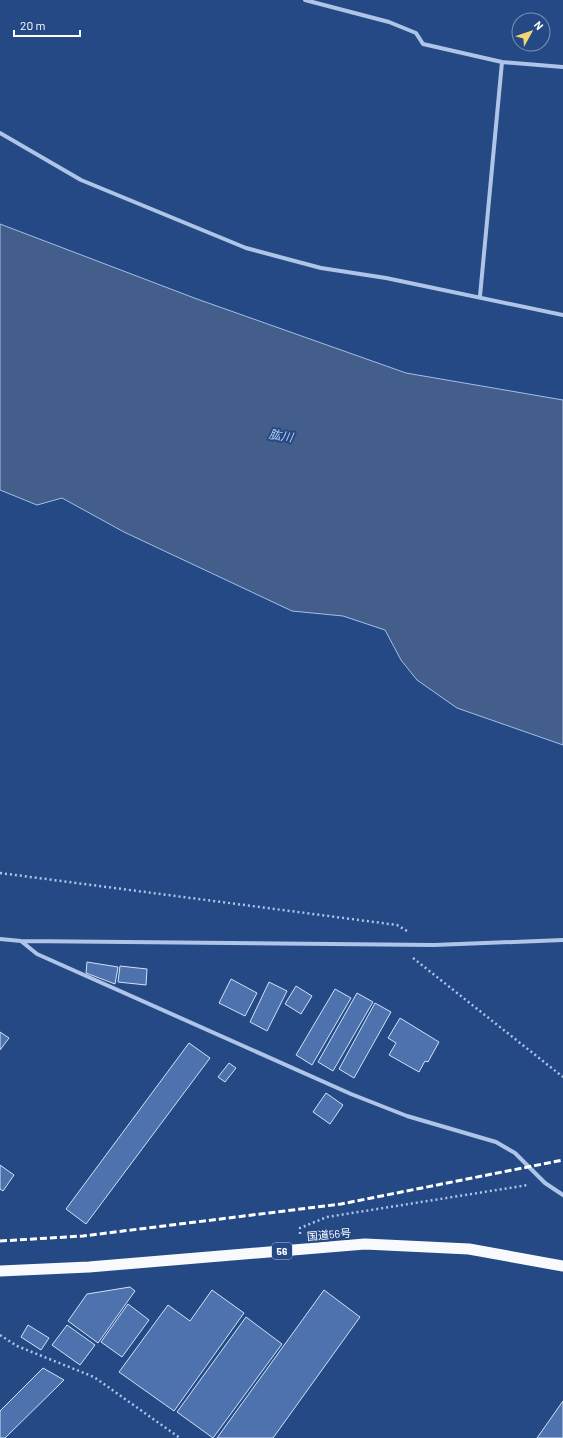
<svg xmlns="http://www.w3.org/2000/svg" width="563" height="1438" font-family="Barlow,'Noto Sans JP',sans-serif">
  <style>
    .water { fill: #435e8a; stroke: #a3bfe9 }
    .building { fill: #4d72ad; stroke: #d2e1f6 }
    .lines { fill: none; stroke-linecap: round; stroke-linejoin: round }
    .path { stroke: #afc5e8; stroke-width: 2.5; stroke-dasharray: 2 3; stroke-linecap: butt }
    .minor { stroke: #afc5e8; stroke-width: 4 }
    .trunk { stroke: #f8fafe; stroke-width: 11 }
    .rail { stroke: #fff; stroke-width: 3; stroke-dasharray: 7 3; stroke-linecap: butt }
    .labels { text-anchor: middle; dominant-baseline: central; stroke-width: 4; stroke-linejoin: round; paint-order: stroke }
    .shield { fill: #244985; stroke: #bdc8da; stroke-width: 1 }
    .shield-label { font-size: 10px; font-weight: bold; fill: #fff }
    .street-label { font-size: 11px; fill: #fff; stroke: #244985 }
    .water-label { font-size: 12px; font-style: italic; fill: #bad0f0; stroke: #244985 }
  </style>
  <rect width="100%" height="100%" fill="#244985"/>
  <path class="water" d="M0 224 197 299 406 373 563 400V745L457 708 417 680 401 660 385 630 343 616 292 611 124 532 62 498 37 505 0 490Z"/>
  <path class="building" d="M87 962 118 967 115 984 86 973Z
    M120 966 147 969 146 985 118 982Z
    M231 979 257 993 245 1016 219 1003Z
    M269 982 287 991 267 1031 250 1022Z
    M296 986 312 996 301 1014 285 1004Z
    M335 989 351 998 312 1065 296 1055Z
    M357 993 373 1002 333 1071 318 1062Z
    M375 1003 391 1012 354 1078 339 1069Z
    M400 1018 439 1042 428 1062 425 1061 419 1072 389 1055 396 1043 388 1038Z
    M0 1032 9 1038 0 1050Z
    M189 1043 210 1058 86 1224 66 1209Z
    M229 1063 236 1068 225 1082 218 1077Z
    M326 1093 343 1105 330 1124 313 1112Z
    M0 1165 14 1175 3 1191 0 1189Z
    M130 1287 135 1291 98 1343 68 1321 87 1294Z
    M212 1290 244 1313 174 1411 119 1372 168 1305 190 1321Z
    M324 1290 360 1317 273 1438H217Z
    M128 1304 149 1320 122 1357 101 1342Z
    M246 1317 282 1344 213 1438 177 1412Z
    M28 1325 49 1338 41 1350 21 1337Z
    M67 1325 95 1345 80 1365 52 1345Z
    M43 1368 64 1380 5 1438H0V1411Z
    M563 1401V1438H537Z"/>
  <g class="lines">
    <path class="path" d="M0 873 397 925 407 931
      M413 958 563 1077
      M300 1234V1228L327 1217 528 1185
      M0 1335 17 1346 94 1377 180 1438"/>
    <path class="minor" d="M305 0 389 22 416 33 423 44 502 62 563 67
      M0 133 81 180 246 248 321 268 386 278 563 315
      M480 296 502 62
      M0 939 21 941 434 945 563 940
      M21 941 37 954 351 1094 407 1116 496 1142 515 1153 545 1183 563 1195"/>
    <path class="trunk" d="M0 1271 89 1267 365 1244 469 1249 563 1266"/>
    <path class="rail" d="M0 1241 83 1236 341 1204 563 1160"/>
  </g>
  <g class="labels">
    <rect class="shield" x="272" y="1243" width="20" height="16" rx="3"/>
    <g class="shield-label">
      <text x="282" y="1251">56</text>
    </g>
    <g class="street-label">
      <text transform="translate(329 1234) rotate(-5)">国道56号</text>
    </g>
    <g class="water-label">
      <text transform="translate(281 435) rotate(9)">肱川</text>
    </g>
  </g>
  <g transform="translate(531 32) rotate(50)"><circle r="19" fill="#244985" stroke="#7c92b6"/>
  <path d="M0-3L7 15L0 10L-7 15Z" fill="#f2d572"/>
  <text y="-6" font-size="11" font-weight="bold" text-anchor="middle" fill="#ffffff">N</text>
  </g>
  <path d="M14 30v6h66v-6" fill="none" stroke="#ffffff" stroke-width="2"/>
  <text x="20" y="30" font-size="12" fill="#ffffff" stroke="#244985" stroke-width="3" paint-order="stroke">20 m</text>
</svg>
